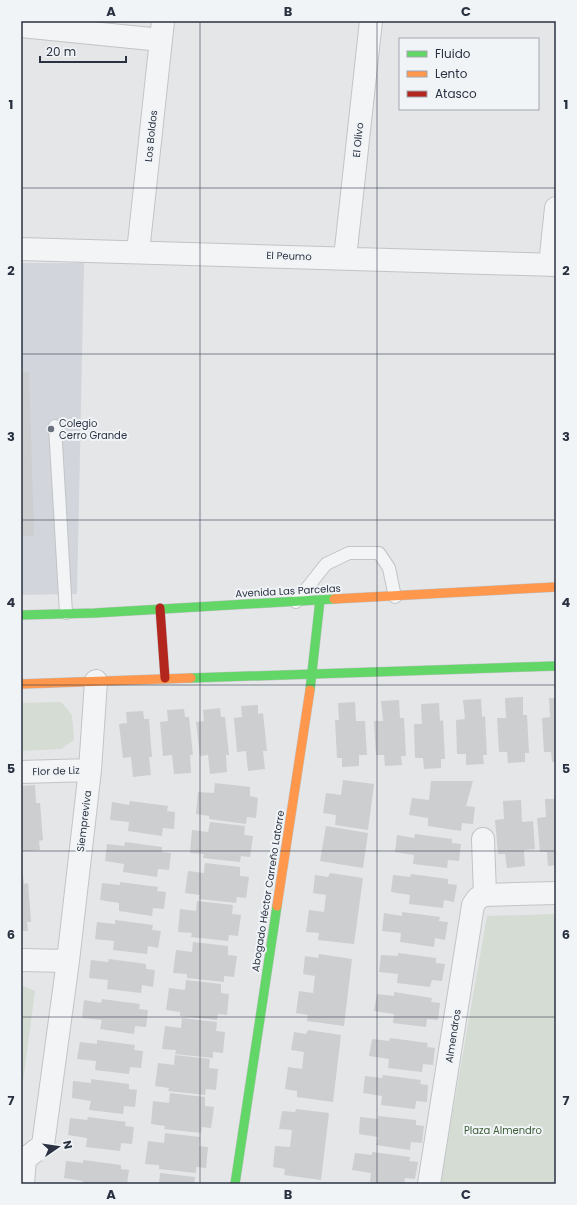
<svg xmlns="http://www.w3.org/2000/svg" width="577" height="1205" font-family="Poppins,sans-serif">
  <style>
    .built { fill: #d2d5db }
    .green { fill: #d4dcd4 }
    .building { fill: #ccced0 }
    .lines { fill: none; stroke-linecap: round; stroke-linejoin: round }
    .lane-casing { stroke: #c2c4c6; stroke-width: 14 }
    .street-casing { stroke: #c2c4c6; stroke-width: 24 }
    .fast-casing { stroke: #c2c4c6; stroke-width: 10 }
    .slow-casing { stroke: #c2c4c6; stroke-width: 10 }
    .jam-casing { stroke: #c2c4c6; stroke-width: 10 }
    .lane { stroke: #f2f4f5; stroke-width: 12 }
    .street { stroke: #f2f4f5; stroke-width: 22 }
    .fast { stroke: #63d668; stroke-width: 9 }
    .slow { stroke: #ff974d; stroke-width: 9 }
    .jam { stroke: #b3261e; stroke-width: 9 }
    .grid { fill: none; stroke: #2a3242; stroke-width: 1; stroke-opacity: 0.55 }
    .poi-dot { fill: #6b717c; stroke: #f1f4f7; stroke-width: 1.5 }
    .labels { text-anchor: middle; dominant-baseline: central; stroke-width: 4; stroke-linejoin: round; paint-order: stroke }
    .street-label { font-size: 10px; fill: #2a3242; stroke: #f1f4f7 }
    .poi-label { font-size: 10px; fill: #2a3242; stroke: #f1f4f7; text-anchor: start }
    .park-label { font-size: 10px; fill: #3d5e37; stroke: #f1f4f7 }
    .neatline { fill: none; stroke: #2a3242; stroke-width: 1.5 }
    .grid-label { font-size: 13px; text-anchor: middle; font-weight: bold; fill: #2a3242 }
  </style>
  <rect width="100%" height="100%" fill="#e4e6e8"/>
  <path class="built" d="M21 263H84L77 594 21 595Z"/>
  <path class="green" d="M61 702 72 715 74 740 61 749 21 751V703Z
    M556 914V1184H440L487 916Z
    M21 985 35 991 21 1097Z"/>
  <path class="building" d="M21 372H29L34 536H21Z
    M523 697V715H527L529 753H525V762L508 763 507 752H499L497 718H506L505 698Z
    M549 698H556V762H552L551 752H544L542 718 550 717Z
    M481 699 482 717 485 716 487 755H483L484 764 466 765V754H457L456 720 465 719 463 700Z
    M399 700 400 718H404L406 756H401L402 765 385 766 384 755H376L374 721H383L381 701Z
    M355 702 356 721H365L367 755H359V766L342 767V758H337L335 720H339L338 703Z
    M439 703 440 721 443 720 445 759H441V768L424 769 423 758H415L414 724H422L421 704Z
    M258 705V714L263 713 267 751H263L265 769 248 771 246 751 237 752 234 718 242 717 241 706Z
    M220 708 221 717H225L229 755H226L227 772 210 774 208 755 200 756 196 722 204 721 203 710Z
    M184 709 185 717H189L193 755H190L191 773 174 774 172 755 163 756 160 722 168 721 167 710Z
    M143 711 144 719H149L152 757H149L151 775 133 777 131 757 123 758 119 724 127 723 126 712Z
    M343 780 374 784 368 830 335 825 336 815 323 813 326 793 341 795Z
    M431 781H473L466 806 475 807 473 824 462 823 461 831 428 826V818L409 815 412 798 429 800Z
    M215 783 250 787V796L258 798 256 818 247 817 246 824 209 819V816L196 814 198 792 214 793Z
    M35 785 36 803H40L43 840 39 841 40 850 23 851 21 841V786Z
    M545 799H556V865L548 866 547 852H540L537 818 546 817Z
    M521 800 522 822 533 821 535 849 524 850 525 866 507 868 505 854H498L495 820 504 819 503 801Z
    M130 801 168 806 167 811 175 812 174 829 163 828 162 836 128 831 129 822 110 820 112 802 129 805Z
    M210 822 245 826 244 835 253 836 250 857 241 856 240 862 203 858 204 854 190 853 192 830 208 832Z
    M326 826 368 833 363 868 320 861Z
    M415 834 452 839V843L461 844 459 861 448 860 447 868 413 864 414 855 395 852 397 835 414 838Z
    M125 842 162 847V852L171 853 169 870 158 869 157 877 123 872 124 864 105 861 107 844 124 846Z
    M205 863 240 867V876L249 877 246 898 237 897 236 903 199 899 200 895 185 893 188 871 204 873Z
    M21 866H22L24 884 28 883 31 922H27L28 931H21Z
    M330 873 363 878 354 944 318 940 319 933 306 932 309 910 324 912 326 895 313 893 315 875 328 877Z
    M411 874 448 879V884L457 885 454 902 444 900 443 908 409 904 410 895 391 892 393 875 410 877Z
    M120 882 158 887 157 891 166 892 164 909 153 908 152 916 119 911V903L100 900 102 883 120 885Z
    M197 901 233 905 232 914 241 915 238 936 229 935 228 941 191 937 192 933 178 932 180 909 196 911Z
    M402 912 440 917 439 921 448 922 445 940 435 938 434 947 400 942 401 933 382 931 384 913 402 916Z
    M115 920 153 925 152 930 161 931 158 948 148 946 147 954 113 950 114 941 95 939 97 922 115 924Z
    M193 942 228 946V955L237 956 234 977 224 976V982L187 978V974L173 973 176 950 192 952Z
    M398 953 436 958V963L445 964 442 981 432 980 430 987 397 983 398 974 379 972 381 955 398 956Z
    M319 954 352 959 344 1026 307 1021 308 1015 296 1013 299 991 313 993 315 976 303 974 305 956 318 958Z
    M109 959 146 964V969L155 970 153 987 142 985 141 993 107 989 108 980 89 978 91 960 108 962Z
    M186 980 221 984V993L229 994 227 1015 218 1014 217 1020 180 1016V1012L166 1010 169 988 185 990Z
    M394 992 432 998 431 1002 440 1003 438 1020 427 1019 426 1027 393 1023 394 1014 374 1011 377 994 394 996Z
    M102 999 140 1004 139 1009 148 1010 146 1027 135 1026 134 1034 100 1029 102 1020 82 1018 84 1000 101 1003Z
    M182 1018 217 1022 216 1031 225 1032 223 1053 213 1052V1058L175 1054 176 1050 162 1049 165 1026 181 1028Z
    M308 1030 341 1035 333 1102 297 1097V1091L285 1089 288 1067 302 1069 304 1052 291 1050 294 1032 306 1034Z
    M390 1038 428 1043 427 1047 435 1048 433 1065 423 1064 422 1072 388 1068 389 1059 369 1056 372 1039 389 1041Z
    M97 1040 135 1045 134 1050 143 1051 141 1068 130 1067 129 1074 95 1070 96 1061 77 1059 80 1042 97 1044Z
    M175 1055 210 1059 209 1068 218 1069 216 1090 206 1089 205 1095 168 1091 169 1088 155 1086 158 1063 174 1065Z
    M383 1075 421 1080 420 1084 428 1085 427 1102 416 1101 415 1109 381 1105 382 1096 363 1093 365 1076 382 1078Z
    M91 1079 129 1084V1089L137 1090 135 1107 124 1106 123 1114 89 1110 91 1101 72 1098 73 1081 91 1083Z
    M170 1093 205 1097V1106L214 1107 211 1128 202 1127 201 1133 164 1129 165 1126 151 1124 153 1101 169 1103Z
    M296 1109 329 1113 321 1180 284 1175 285 1169 273 1167 275 1146 290 1147 292 1130 279 1129 282 1111 295 1112Z
    M378 1116 416 1120V1125L424 1126 422 1143 411 1142 410 1150 376 1145 378 1137 359 1134 360 1117 378 1119Z
    M88 1117 126 1122 125 1126 134 1127 132 1144 121 1143 120 1151 86 1147 87 1138 68 1135 70 1118 87 1120Z
    M165 1133 200 1137 199 1146 208 1147 206 1168 196 1167V1173L159 1169V1165L145 1164 148 1141 164 1143Z
    M372 1152 410 1157 409 1161 418 1162 415 1179 405 1178 404 1184 370 1182 371 1173 352 1170 355 1153 372 1155Z
    M83 1160 121 1165V1169L129 1170 127 1184H82L83 1181 64 1178 66 1161 83 1163Z
    M160 1173 195 1177 194 1184H159Z"/>
  <g class="lines">
    <g class="lane-casing">
      <path id="lane" d="M55 426 66 613
        M296 602 326 564 349 553H379L389 568 395 597"/>
    </g>
    <g class="street-casing">
      <path id="street" d="M21 26 161 40
        M21 249 556 265
        M138 252 163 21
        M345 258 371 21
        M550 265 556 208
        M21 772 90 770
        M483 839 485 895
        M21 960 68 961 43 1145 25 1159H21
        M68 961 90 770 96 681
        M23 1184 25 1159
        M429 1184 473 905 478 898 485 895 556 893"/>
    </g>
    <g class="fast-casing">
      <path id="fast" d="M21 615 95 613 334 599
        M191 678 556 666
        M310 690 320 600
        M235 1184 277 906"/>
    </g>
    <g class="slow-casing">
      <path id="slow" d="M334 599 556 587
        M21 684 191 678
        M277 906 310 690"/>
    </g>
    <g class="jam-casing">
      <path id="jam" d="M160 608 165 678"/>
    </g>
    <use href="#lane" class="lane"/>
    <use href="#street" class="street"/>
    <use href="#fast" class="fast"/>
    <use href="#slow" class="slow"/>
    <use href="#jam" class="jam"/>
  </g>
  <path class="grid" d="M200 21V1184M377 21V1184M21 188H556M21 354H556M21 520H556M21 685H556M21 851H556M21 1017H556"/>
  <circle class="poi-dot" cx="51" cy="429" r="4"/>
  <g class="labels">
    <g class="street-label">
      <text transform="translate(151 136) rotate(-84)">Los Boldos</text>
      <text transform="translate(358 140) rotate(-84)">El Olivo</text>
      <text transform="translate(289 256) rotate(2)">El Peumo</text>
      <text transform="translate(288 591) rotate(-3)">Avenida Las Parcelas</text>
      <text transform="translate(56 771) rotate(-2)">Flor de Liz</text>
      <text transform="translate(84 821) rotate(-83)">Siempreviva</text>
      <text transform="translate(268 891) rotate(-81)">Abogado Héctor Carreño Latorre</text>
      <text transform="translate(453 1036) rotate(-81)">Almendros</text>
    </g>
    <g class="poi-label">
      <text x="59" y="423">Colegio<tspan x="59" dy="12">Cerro Grande</tspan></text>
    </g>
    <g class="park-label">
      <text x="503" y="1130">Plaza Almendro</text>
    </g>
  </g>
  <rect width="577" height="1205" fill="none" stroke="#f1f4f7" stroke-width="44"/>
  <rect x="399" y="38" width="140" height="72" fill="#f1f4f7" stroke="#a1a6af"/>
  <rect x="407" y="51" width="20" height="6" fill="#63d668" stroke="#a1a6af"/>
  <text x="435" y="58" font-size="12" fill="#2a3242">Fluido</text>
  <rect x="407" y="71" width="20" height="6" fill="#ff974d" stroke="#a1a6af"/>
  <text x="435" y="78" font-size="12" fill="#2a3242">Lento</text>
  <rect x="407" y="91" width="20" height="6" fill="#b3261e" stroke="#a1a6af"/>
  <text x="435" y="98" font-size="12" fill="#2a3242">Atasco</text>
  <g transform="translate(58 1147) rotate(77)" stroke="#f1f4f7" stroke-width="3" paint-order="stroke">
  <path d="M0-3L7 15L0 10L-7 15Z" fill="#2a3242"/>
  <text y="-6" font-size="11" font-weight="bold" text-anchor="middle" fill="#2a3242">N</text>
  </g>
  <path d="M40 56v6h86v-6" fill="none" stroke="#2a3242" stroke-width="2"/>
  <text x="46" y="56" font-size="12" fill="#2a3242" stroke="#f1f4f7" stroke-width="3" paint-order="stroke">20 m</text>
  <rect x="22" y="22" width="533" height="1161" class="neatline"/>
  <g class="grid-label">
    <text x="111" y="16">A</text>
    <text x="288" y="16">B</text>
    <text x="466" y="16">C</text>
    <text x="11" y="109">1</text>
    <text x="566" y="109">1</text>
    <text x="11" y="275">2</text>
    <text x="566" y="275">2</text>
    <text x="11" y="441">3</text>
    <text x="566" y="441">3</text>
    <text x="11" y="607">4</text>
    <text x="566" y="607">4</text>
    <text x="11" y="773">5</text>
    <text x="566" y="773">5</text>
    <text x="11" y="939">6</text>
    <text x="566" y="939">6</text>
    <text x="11" y="1105">7</text>
    <text x="566" y="1105">7</text>
    <text x="111" y="1199">A</text>
    <text x="288" y="1199">B</text>
    <text x="466" y="1199">C</text>
  </g>
</svg>
